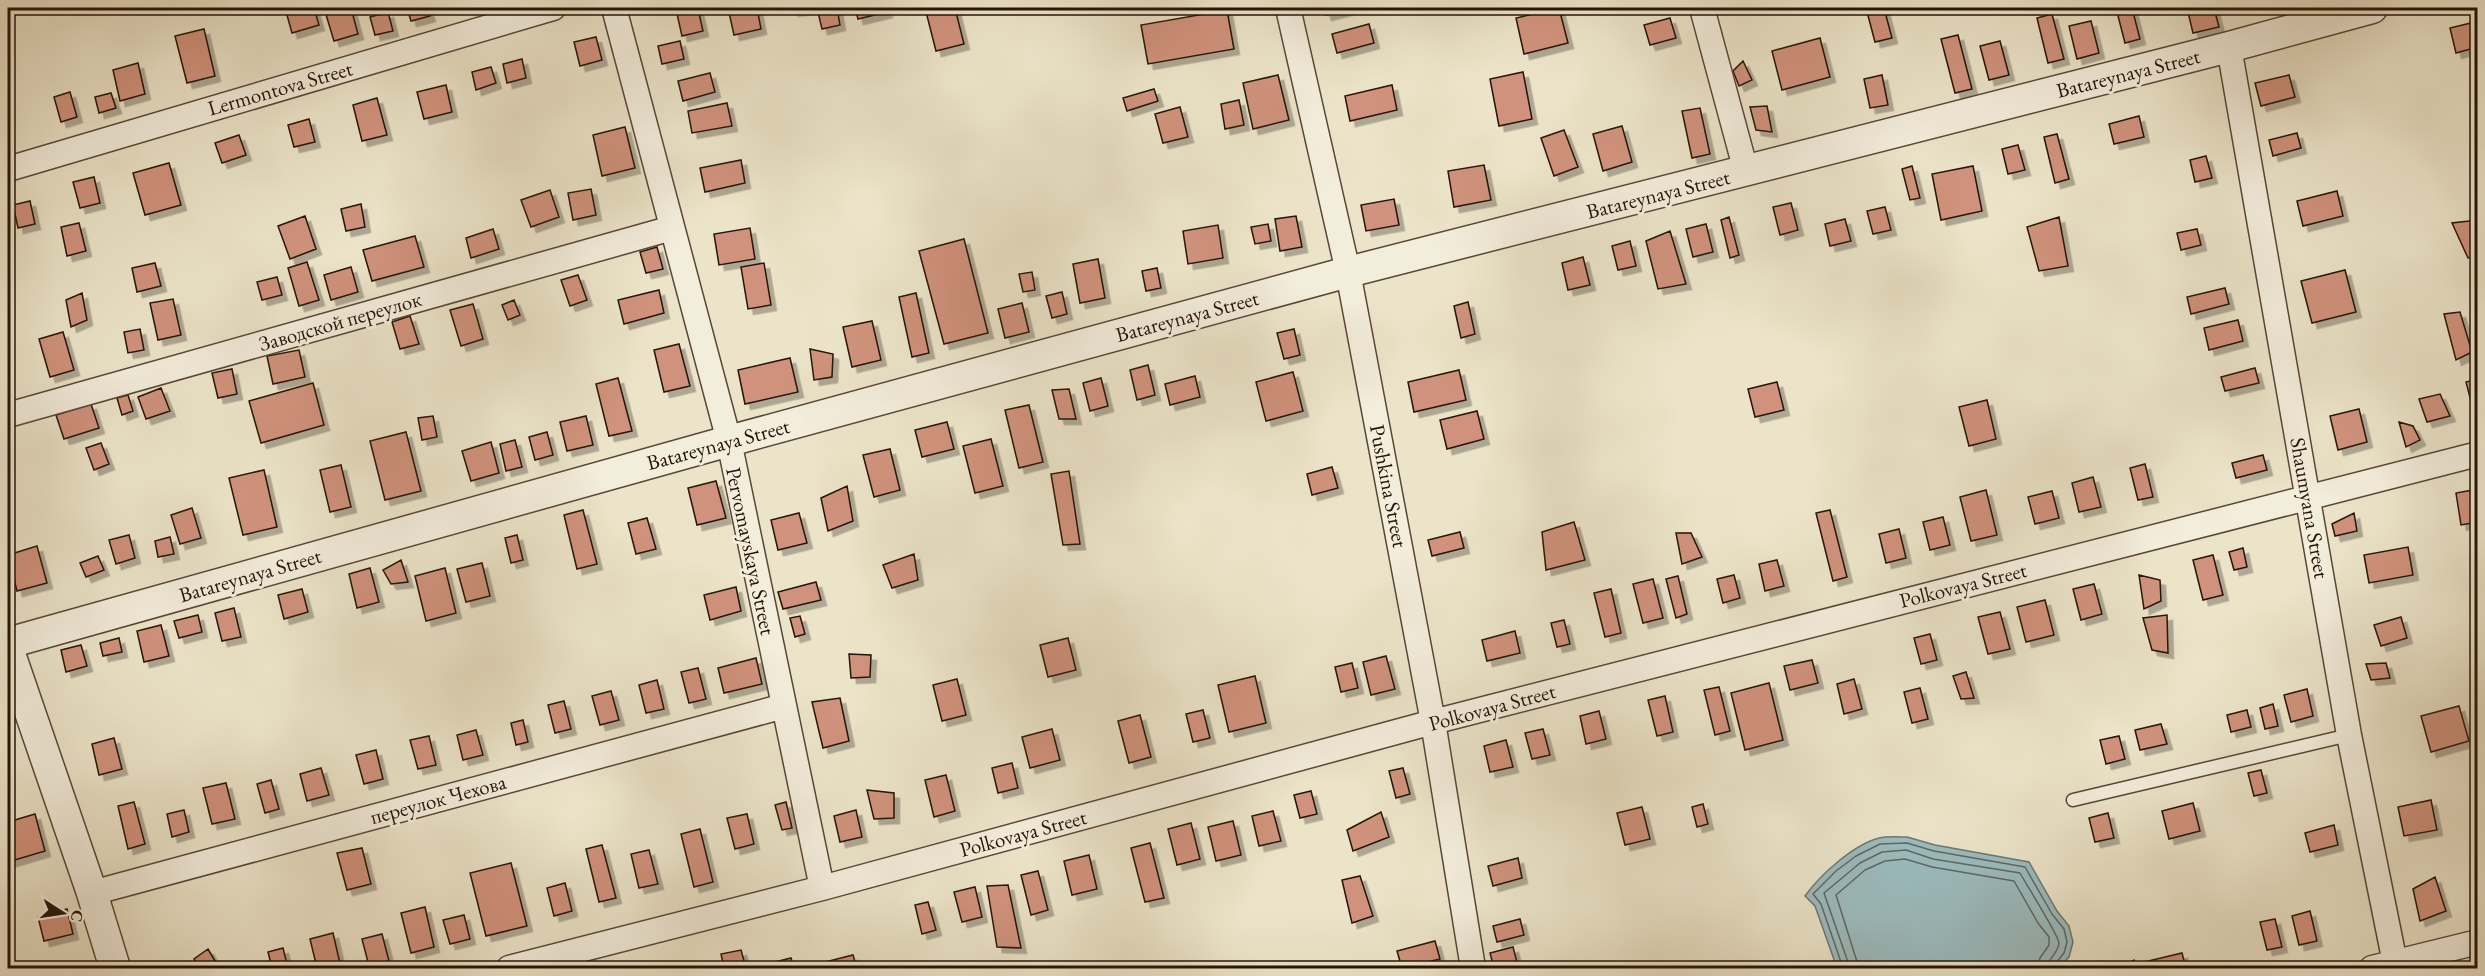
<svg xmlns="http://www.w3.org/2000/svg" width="2485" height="976" font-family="'EB Garamond',serif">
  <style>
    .water { fill: #9cbcbf; stroke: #6c7875; stroke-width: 1.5 }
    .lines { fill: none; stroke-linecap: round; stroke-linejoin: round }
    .shore { stroke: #606863; stroke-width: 1.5 }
    .building { fill: #d0927b; stroke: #251307; stroke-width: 1.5; filter: url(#shadow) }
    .service-casing { stroke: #574738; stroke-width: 15 }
    .minor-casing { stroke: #574738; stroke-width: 27 }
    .tertiary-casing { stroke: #574738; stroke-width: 33 }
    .service { stroke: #f3eddc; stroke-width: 12 }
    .minor { stroke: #f3eddc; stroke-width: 24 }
    .tertiary { stroke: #f3eddc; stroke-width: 30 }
    .labels { text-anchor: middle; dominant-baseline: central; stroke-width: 6; stroke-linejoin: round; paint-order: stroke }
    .street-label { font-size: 21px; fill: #251307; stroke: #f3eddc }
  </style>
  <defs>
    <filter id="shadow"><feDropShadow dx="5.5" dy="5.5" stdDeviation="0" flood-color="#0004"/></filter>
  </defs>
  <rect width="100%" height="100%" fill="#ece4c9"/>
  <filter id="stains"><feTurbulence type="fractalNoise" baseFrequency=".00333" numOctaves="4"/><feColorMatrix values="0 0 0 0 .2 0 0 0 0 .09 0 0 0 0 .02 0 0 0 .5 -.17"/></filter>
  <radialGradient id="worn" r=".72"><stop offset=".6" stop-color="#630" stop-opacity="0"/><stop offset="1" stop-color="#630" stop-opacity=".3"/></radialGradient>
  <path class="water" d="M1907 837 1935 845 2029 862 2057 911 2069 926 2073 942 2069 957 2058 968H1837L1815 906 1805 896C1820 875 1853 845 1879 838 1888 836 1898 837 1907 837Z"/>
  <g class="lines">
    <path class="shore" d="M1843 968 1821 904 1813 894 1836 871 1856 856 1880 844 1907 843 1934 851 2025 867 2052 914 2064 929 2067 942 2064 953 2056 963 2055 968
      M1850 968 1824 893 1860 863 1882 852 1906 850 1933 859 2020 873C2026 884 2059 936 2059 943 2058 954 2048 958 2047 968
      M1859 968 1836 895 1865 870 1885 861 1905 859 1932 867 2014 881 2038 923 2049 937V945L2040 958 2038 968"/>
  </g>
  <path class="building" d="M285 8H314L319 25 292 33Z
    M324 8H351L358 34 334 41Z
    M407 8H427L430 16 411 21Z
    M728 8H757L761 29 734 35Z
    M793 8H807V9L793 11Z
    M817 8H837L840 25 822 29Z
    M855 8H885L887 12 858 19Z
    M925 8H955L964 44 936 51Z
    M1324 8H1354L1326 15Z
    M1559 8 1568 43 1524 54 1516 18Z
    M1866 8H1884L1892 38 1875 42Z
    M2116 8H2132L2140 39 2125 43Z
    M2187 8H2214L2219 27 2193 33Z
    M698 9 703 31 682 36 677 14Z
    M1227 10 1234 49 1148 64 1141 25Z
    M388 12 393 31 375 35 370 17Z
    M2052 14 2064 59 2048 63 2037 18Z
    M1670 18 1676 38 1650 45 1644 25Z
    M2091 21 2099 53 2077 59 2069 26Z
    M2475 22 2478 47 2456 53 2450 28Z
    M1369 24 1374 43 1337 53 1332 34Z
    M204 29 215 76 187 83 175 36Z
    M1958 35 1972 89 1955 93 1941 39Z
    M596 37 602 60 580 66 574 42Z
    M1820 38 1830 77 1782 90 1772 51Z
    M680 41 684 59 662 64 658 46Z
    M2000 41 2009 75 1989 80 1980 46Z
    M522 59 526 78 507 83 503 64Z
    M1743 61 1752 80 1739 86 1733 71Z
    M138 63 145 94 120 101 113 70Z
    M491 67 496 83 476 90 472 72Z
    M1523 72 1532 119 1499 126 1490 79Z
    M710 73 715 92 683 101 678 81Z
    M1278 75 1289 120 1253 129 1243 83Z
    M1882 75 1888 105 1870 108 1864 79Z
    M2289 75 2295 97 2261 106 2255 83Z
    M446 85 452 112 424 119 417 92Z
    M1392 85 1397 110 1350 121 1345 96Z
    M1154 89 1158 101 1127 111 1123 98Z
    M70 92 77 117 61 122 54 97Z
    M111 93 116 108 99 113 95 97Z
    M377 98 387 135 362 141 353 105Z
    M1239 100 1244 125 1225 129 1221 104Z
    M727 103 732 126 692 133 688 111Z
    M1767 106 1772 132 1756 130 1750 107Z
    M1180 107 1188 137 1163 143 1155 114Z
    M1700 108 1710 154 1692 158 1682 111Z
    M2139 116 2144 137 2114 144 2109 124Z
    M309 119 315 142 294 147 288 125Z
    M1622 126 1632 162 1603 171 1593 134Z
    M625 127 635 168 602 176 593 135Z
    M1564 130 1578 167 1554 176 1541 138Z
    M2297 133 2301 148 2273 156 2269 140Z
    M2057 134 2069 179 2055 183 2044 137Z
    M239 135 246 155 222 163 215 143Z
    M2018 145 2025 170 2008 174 2002 149Z
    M2206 156 2212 178 2195 182 2190 160Z
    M741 160 745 183 705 192 700 168Z
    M169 163 181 205 145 215 133 173Z
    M1484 165 1491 200 1454 207 1448 171Z
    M1912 166 1920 198 1910 200 1902 169Z
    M1973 166 1982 211 1941 220 1932 174Z
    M94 177 100 203 80 208 73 182Z
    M591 189 596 215 573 220 568 193Z
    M550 190 559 217 531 227 521 200Z
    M2337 191 2343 216 2303 226 2297 201Z
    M1394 199 1399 225 1366 231 1361 205Z
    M30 201 35 224 18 228 13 205Z
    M1791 203 1798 230 1780 235 1773 207Z
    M361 204 365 227 346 231 341 209Z
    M1885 207 1891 230 1873 234 1867 211Z
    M305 216 316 249 290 259 278 226Z
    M1296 216 1302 247 1280 251 1275 219Z
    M1729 217 1739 255 1730 258 1721 220Z
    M2059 217 2068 266 2039 271 2027 227Z
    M1845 219 1851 241 1830 246 1825 224Z
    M2478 220V256L2468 258 2452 223Z
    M79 223 86 251 67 256 61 227Z
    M1268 224 1271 241 1255 244 1251 227Z
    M1706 224 1713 252 1693 257 1686 229Z
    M1218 225 1223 258 1188 264 1183 231Z
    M750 228 755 259 719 265 714 234Z
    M493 229 499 249 471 258 466 238Z
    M2197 229 2201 245 2181 250 2177 233Z
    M1670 231 1686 284 1658 289 1646 241Z
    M415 236 424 267 372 281 363 250Z
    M964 239 988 333 944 344 919 251Z
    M1630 241 1636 266 1618 270 1612 246Z
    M657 247 663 269 646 273 640 252Z
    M1583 257 1590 285 1568 290 1562 263Z
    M1098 259 1105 298 1080 303 1073 264Z
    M307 262 319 300 299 306 288 268Z
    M155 263 161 286 137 292 132 268Z
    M764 263 771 305 748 309 741 267Z
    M351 267 358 292 331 300 324 275Z
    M1157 268 1161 288 1146 291 1142 271Z
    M2345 270 2356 312 2312 323 2301 281Z
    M1032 272 1035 290 1023 292 1019 274Z
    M578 275 587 300 570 306 561 280Z
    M277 277 282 295 262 300 257 282Z
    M2225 288 2229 304 2191 314 2187 297Z
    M659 290 664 313 624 324 618 300Z
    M1062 292 1067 314 1052 318 1046 296Z
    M82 293 87 320 71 327 66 300Z
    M916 293 929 353 912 357 899 297Z
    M173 299 181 335 158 340 150 303Z
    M514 300 520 315 508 320 502 305Z
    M1468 302 1475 334 1461 338 1454 306Z
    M1022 303 1029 332 1005 338 998 309Z
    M473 304 483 339 461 346 450 310Z
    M2460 312 2472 352 2456 360 2444 314Z
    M410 316 419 344 400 349 392 322Z
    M2238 320 2243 341 2209 350 2204 328Z
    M872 321 881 360 852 367 843 327Z
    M140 329 144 350 128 353 124 332Z
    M1294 329 1300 355 1284 359 1277 333Z
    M63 332 74 370 50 377 39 339Z
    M679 344 690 386 664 392 654 350Z
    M810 349 833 354 832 377 814 380Z
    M299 350 305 377 273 384 267 356Z
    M790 358 798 392 745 404 738 370Z
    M1148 365 1155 395 1137 400 1130 370Z
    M2255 368 2259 383 2225 391 2221 377Z
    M232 369 237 394 218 398 212 373Z
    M1459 370 1466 400 1414 412 1408 382Z
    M1293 372 1303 411 1266 421 1256 382Z
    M1195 376 1200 397 1170 405 1165 384Z
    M618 378 632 431 609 436 596 384Z
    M1101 378 1108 406 1090 411 1083 383Z
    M2478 379V408L2473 409 2466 382Z
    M1777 382 1784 410 1755 417 1748 389Z
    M313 383 324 425 261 443 249 401Z
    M161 388 170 411 146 419 138 397Z
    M1069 389 1076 419H1059L1052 390Z
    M2440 394 2450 416 2427 422 2419 399Z
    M128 395 133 411 122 415 117 398Z
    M1987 400 1996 439 1969 446 1959 407Z
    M91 404 99 428 64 439 56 415Z
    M1029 405 1043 462 1019 468 1005 410Z
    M2359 409 2367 442 2338 450 2330 416Z
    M1477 411 1484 439 1447 449 1440 420Z
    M433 416 437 437 422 440 418 418Z
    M586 416 593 445 567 451 560 422Z
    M947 422 954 449 922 457 915 430Z
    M2399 422 2413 426 2420 440 2406 447Z
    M406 432 421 491 385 500 370 441Z
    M547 432 553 455 535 460 529 437Z
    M991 439 1003 486 975 493 963 446Z
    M515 440 522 467 506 471 500 444Z
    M491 442 499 473 471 481 462 451Z
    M101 443 109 464 94 470 86 448Z
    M890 449 900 490 874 497 863 455Z
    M2263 455 2267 470 2236 478 2232 463Z
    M2145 464 2153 497 2138 500 2130 468Z
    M341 465 351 507 330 512 320 470Z
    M1332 467 1338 488 1312 495 1307 474Z
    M264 470 277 527 243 535 229 478Z
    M1069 471 1080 544 1063 545 1051 474Z
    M2093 477 2101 507 2079 512 2072 483Z
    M716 481 726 518 697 525 688 488Z
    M847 486 853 521 828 531 821 498Z
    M2478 489V522L2461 525 2456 493Z
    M1986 490 1997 535 1971 541 1960 497Z
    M2052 491 2059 518 2035 524 2028 497Z
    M192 508 201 538 180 544 171 515Z
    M583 510 597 564 577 569 564 515Z
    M1830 510 1847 577 1833 581 1816 513Z
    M799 513 807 543 778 550 771 520Z
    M2354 513 2357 531 2335 536 2332 524Z
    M1943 517 1950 545 1930 550 1923 522Z
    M647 518 656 549 636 554 628 523Z
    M1574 522 1585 560 1546 570 1542 532Z
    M1899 529 1906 558 1886 563 1879 534Z
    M1460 532 1464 548 1432 556 1428 540Z
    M1676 533H1691L1702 557 1682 564Z
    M129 535 135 558 116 564 109 540Z
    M517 535 523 560 511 563 505 538Z
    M170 537 174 554 158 557 155 541Z
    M37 546 47 583 17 591 8 555Z
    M2408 547 2413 575 2369 583 2364 555Z
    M2243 548 2247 567 2234 570 2229 552Z
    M914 554 918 580 892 588 883 565Z
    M2213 555 2223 595 2203 600 2193 560Z
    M98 556 104 570 86 577 80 563Z
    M401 560 408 582 391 584 383 570Z
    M1777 560 1784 586 1765 591 1759 564Z
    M482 563 490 596 466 602 457 569Z
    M370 568 379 602 357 608 349 574Z
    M445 568 456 613 426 621 415 576Z
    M1734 575 1740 598 1723 603 1717 579Z
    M2139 575 2160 580 2161 601 2144 609Z
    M1678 576 1687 614 1676 618 1666 579Z
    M1653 579 1663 618 1643 623 1633 584Z
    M816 582 821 600 783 609 778 592Z
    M2094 584 2102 614 2081 620 2073 589Z
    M736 587 741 611 710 620 704 595Z
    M302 589 308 612 284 619 278 595Z
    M1611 589 1621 633 1605 637 1594 593Z
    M2045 600 2054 635 2026 642 2017 607Z
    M234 608 241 637 222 641 215 613Z
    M2000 612 2010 649 1988 654 1978 617Z
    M198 615 202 632 179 638 174 621Z
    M2167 615 2168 653 2152 650 2143 618Z
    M800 616 805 634 795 637 790 618Z
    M2401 617 2407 638 2381 646 2374 625Z
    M1564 620 1570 644 1557 647 1551 623Z
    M161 625 169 656 144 662 137 631Z
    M1515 631 1520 653 1487 661 1482 640Z
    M1930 634 1937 660 1921 664 1914 638Z
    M119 638 122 652 103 656 100 643Z
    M1068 638 1076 670 1048 677 1040 645Z
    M81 645 87 666 66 672 61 650Z
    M849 654 871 655 870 677 851 678Z
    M1386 656 1395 689 1371 695 1363 662Z
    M756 658 762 684 724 693 718 668Z
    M1812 660 1818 683 1790 690 1784 666Z
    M1352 663 1358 688 1341 692 1335 667Z
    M2386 663 2390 678 2371 680 2366 664Z
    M698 668 706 699 689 703 681 672Z
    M1966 672 1974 698 1961 699 1953 676Z
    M1255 676 1266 723 1229 732 1218 685Z
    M957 679 966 715 942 721 933 685Z
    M1854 679 1862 709 1844 714 1837 684Z
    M657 680 664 709 646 713 639 685Z
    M1769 683 1783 740 1745 750 1731 693Z
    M1719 687 1730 731 1715 735 1704 690Z
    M1920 688 1928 719 1912 723 1904 692Z
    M2307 689 2313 716 2291 722 2284 695Z
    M611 691 619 720 600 725 592 696Z
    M1665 696 1673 732 1657 736 1648 700Z
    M840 698 849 741 823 748 812 702Z
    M564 701 571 729 555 733 548 705Z
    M2273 704 2278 726 2265 729 2260 708Z
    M2459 706 2469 741 2431 752 2421 716Z
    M1203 710 1210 738 1193 742 1186 714Z
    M2247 710 2251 727 2231 732 2227 715Z
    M1599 711 1606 739 1586 744 1580 716Z
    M1140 715 1151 757 1129 763 1118 721Z
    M523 720 528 742 516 745 511 723Z
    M2161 724 2167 744 2140 750 2135 730Z
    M1052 729 1060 760 1030 768 1022 737Z
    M1543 729 1550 755 1532 759 1525 733Z
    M476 730 483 755 463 760 457 735Z
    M429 736 436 765 418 769 410 740Z
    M2119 736 2125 759 2106 764 2100 740Z
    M114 738 122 769 99 775 92 744Z
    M1506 740 1513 767 1490 772 1484 746Z
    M376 750 383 779 364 784 356 755Z
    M1012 763 1018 788 998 793 992 768Z
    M321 768 329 795 307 801 300 774Z
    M1403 768 1410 794 1396 798 1389 771Z
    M2261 770 2267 793 2254 796 2248 773Z
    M946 775 955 811 934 817 925 780Z
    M271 780 279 809 265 813 257 784Z
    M226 783 235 819 212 824 203 788Z
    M867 790 894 793V818L874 819Z
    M1311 791 1317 814 1300 818 1294 795Z
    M2431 800 2437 830 2404 836 2398 807Z
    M134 802 145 844 128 849 118 806Z
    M786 802 792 828 782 830 775 805Z
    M2193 803 2200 831 2169 839 2162 811Z
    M1703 804 1708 824 1697 827 1692 807Z
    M1642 807 1650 839 1625 845 1617 813Z
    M184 810 189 832 172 837 167 814Z
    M856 810 862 837 840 842 834 816Z
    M1273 811 1281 841 1259 846 1252 816Z
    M1381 812 1389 837 1353 851 1347 830Z
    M2108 813 2114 838 2095 842 2089 818Z
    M35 814 45 851 8 862V822Z
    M747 814 754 844 735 849 727 818Z
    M1233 821 1241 855 1216 861 1208 827Z
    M1191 823 1200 859 1177 865 1168 829Z
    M2334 825 2338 845 2310 852 2305 833Z
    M700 829 713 882 694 887 681 834Z
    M1150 843 1164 898 1145 902 1131 848Z
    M602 845 616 898 599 902 586 849Z
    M362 848 371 884 347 890 337 853Z
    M649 850 658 884 639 888 631 854Z
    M1089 855 1097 889 1072 895 1064 861Z
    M1518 858 1522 878 1493 886 1488 866Z
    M511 863 527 926 486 936 470 873Z
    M1038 871 1048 910 1031 915 1021 875Z
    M1360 876 1373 916 1352 923 1342 880Z
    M2435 877 2446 911 2420 921 2413 889Z
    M565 883 572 911 554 916 547 888Z
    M1008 885 1021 948 997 947 987 886Z
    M975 887 982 917 962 922 954 892Z
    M928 902 936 930 922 934 915 905Z
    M425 907 434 947 411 953 401 913Z
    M67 909 73 934 44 941 38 917Z
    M2310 911 2317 941 2299 945 2292 916Z
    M464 915 470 939 450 944 443 920Z
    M1520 919 1524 935 1497 942 1493 926Z
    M2275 919 2282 947 2267 950 2260 922Z
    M333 933 341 968H317L310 939Z
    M382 934 389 961 369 966 362 939Z
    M1435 941 1440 959 1402 968 1397 951Z
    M1513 947 1518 966 1494 968 1490 953Z
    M283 948 288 968H272L268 952Z
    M208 949 218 966 214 968H200L194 959Z
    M741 950 746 968H724L721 954Z
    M2182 953 2186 968H2146L2144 962Z
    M853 955 857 968H813V965Z
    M791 958 794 968H756L755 967Z
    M2134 960 2136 968H2119Z"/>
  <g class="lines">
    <g class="service-casing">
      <path id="service" d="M2073 800 2349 735"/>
    </g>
    <g class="minor-casing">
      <path id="minor" d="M614 8 729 441 822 888
        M1288 8 1348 272 1433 722 1473 968
        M1702 8 1746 171
        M2229 47 2349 735 2396 968
        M8 169 553 8
        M8 415 672 228
        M92 893 784 706
        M509 968 822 888 1433 722 2478 454
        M2372 968 2478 942"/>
    </g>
    <g class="tertiary-casing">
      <path id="tertiary" d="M8 643 729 441 1348 272 2229 47 2372 8
        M8 648 92 893 115 968"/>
    </g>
    <use href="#service" class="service"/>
    <use href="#minor" class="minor"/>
    <use href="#tertiary" class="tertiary"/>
  </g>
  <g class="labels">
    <g class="street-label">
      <text transform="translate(2128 73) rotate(-14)">Batareynaya Street</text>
      <text transform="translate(280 88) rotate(-16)">Lermontova Street</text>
      <text transform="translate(1658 194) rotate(-14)">Batareynaya Street</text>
      <text transform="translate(1187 316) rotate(-15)">Batareynaya Street</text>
      <text transform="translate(340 321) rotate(-16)">Заводской переулок</text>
      <text transform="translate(718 444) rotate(-15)">Batareynaya Street</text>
      <text transform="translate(1389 486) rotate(79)">Pushkina Street</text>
      <text transform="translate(2310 508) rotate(80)">Shaumyana Street</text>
      <text transform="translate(751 551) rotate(78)">Pervomayskaya Street</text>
      <text transform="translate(250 575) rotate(-16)">Batareynaya Street</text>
      <text transform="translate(1963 585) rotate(-14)">Polkovaya Street</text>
      <text transform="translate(1492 707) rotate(-15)">Polkovaya Street</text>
      <text transform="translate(438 799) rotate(-15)">переулок Чехова</text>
      <text transform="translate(1023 833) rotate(-15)">Polkovaya Street</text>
    </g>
  </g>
  <rect width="2485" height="976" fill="none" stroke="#ece4c9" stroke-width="30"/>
  <rect x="9" y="9" width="2467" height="958" fill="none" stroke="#251307" stroke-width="3"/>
  <rect x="15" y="15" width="2455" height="946" fill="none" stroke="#251307" stroke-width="1.5"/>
  <g transform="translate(63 913) rotate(102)" stroke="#f3eddc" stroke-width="4.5" paint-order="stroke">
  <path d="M0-4.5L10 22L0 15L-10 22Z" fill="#251307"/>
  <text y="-9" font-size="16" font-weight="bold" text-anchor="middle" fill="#251307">С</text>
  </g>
  <rect width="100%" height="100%" filter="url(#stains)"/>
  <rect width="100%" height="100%" fill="url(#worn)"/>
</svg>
